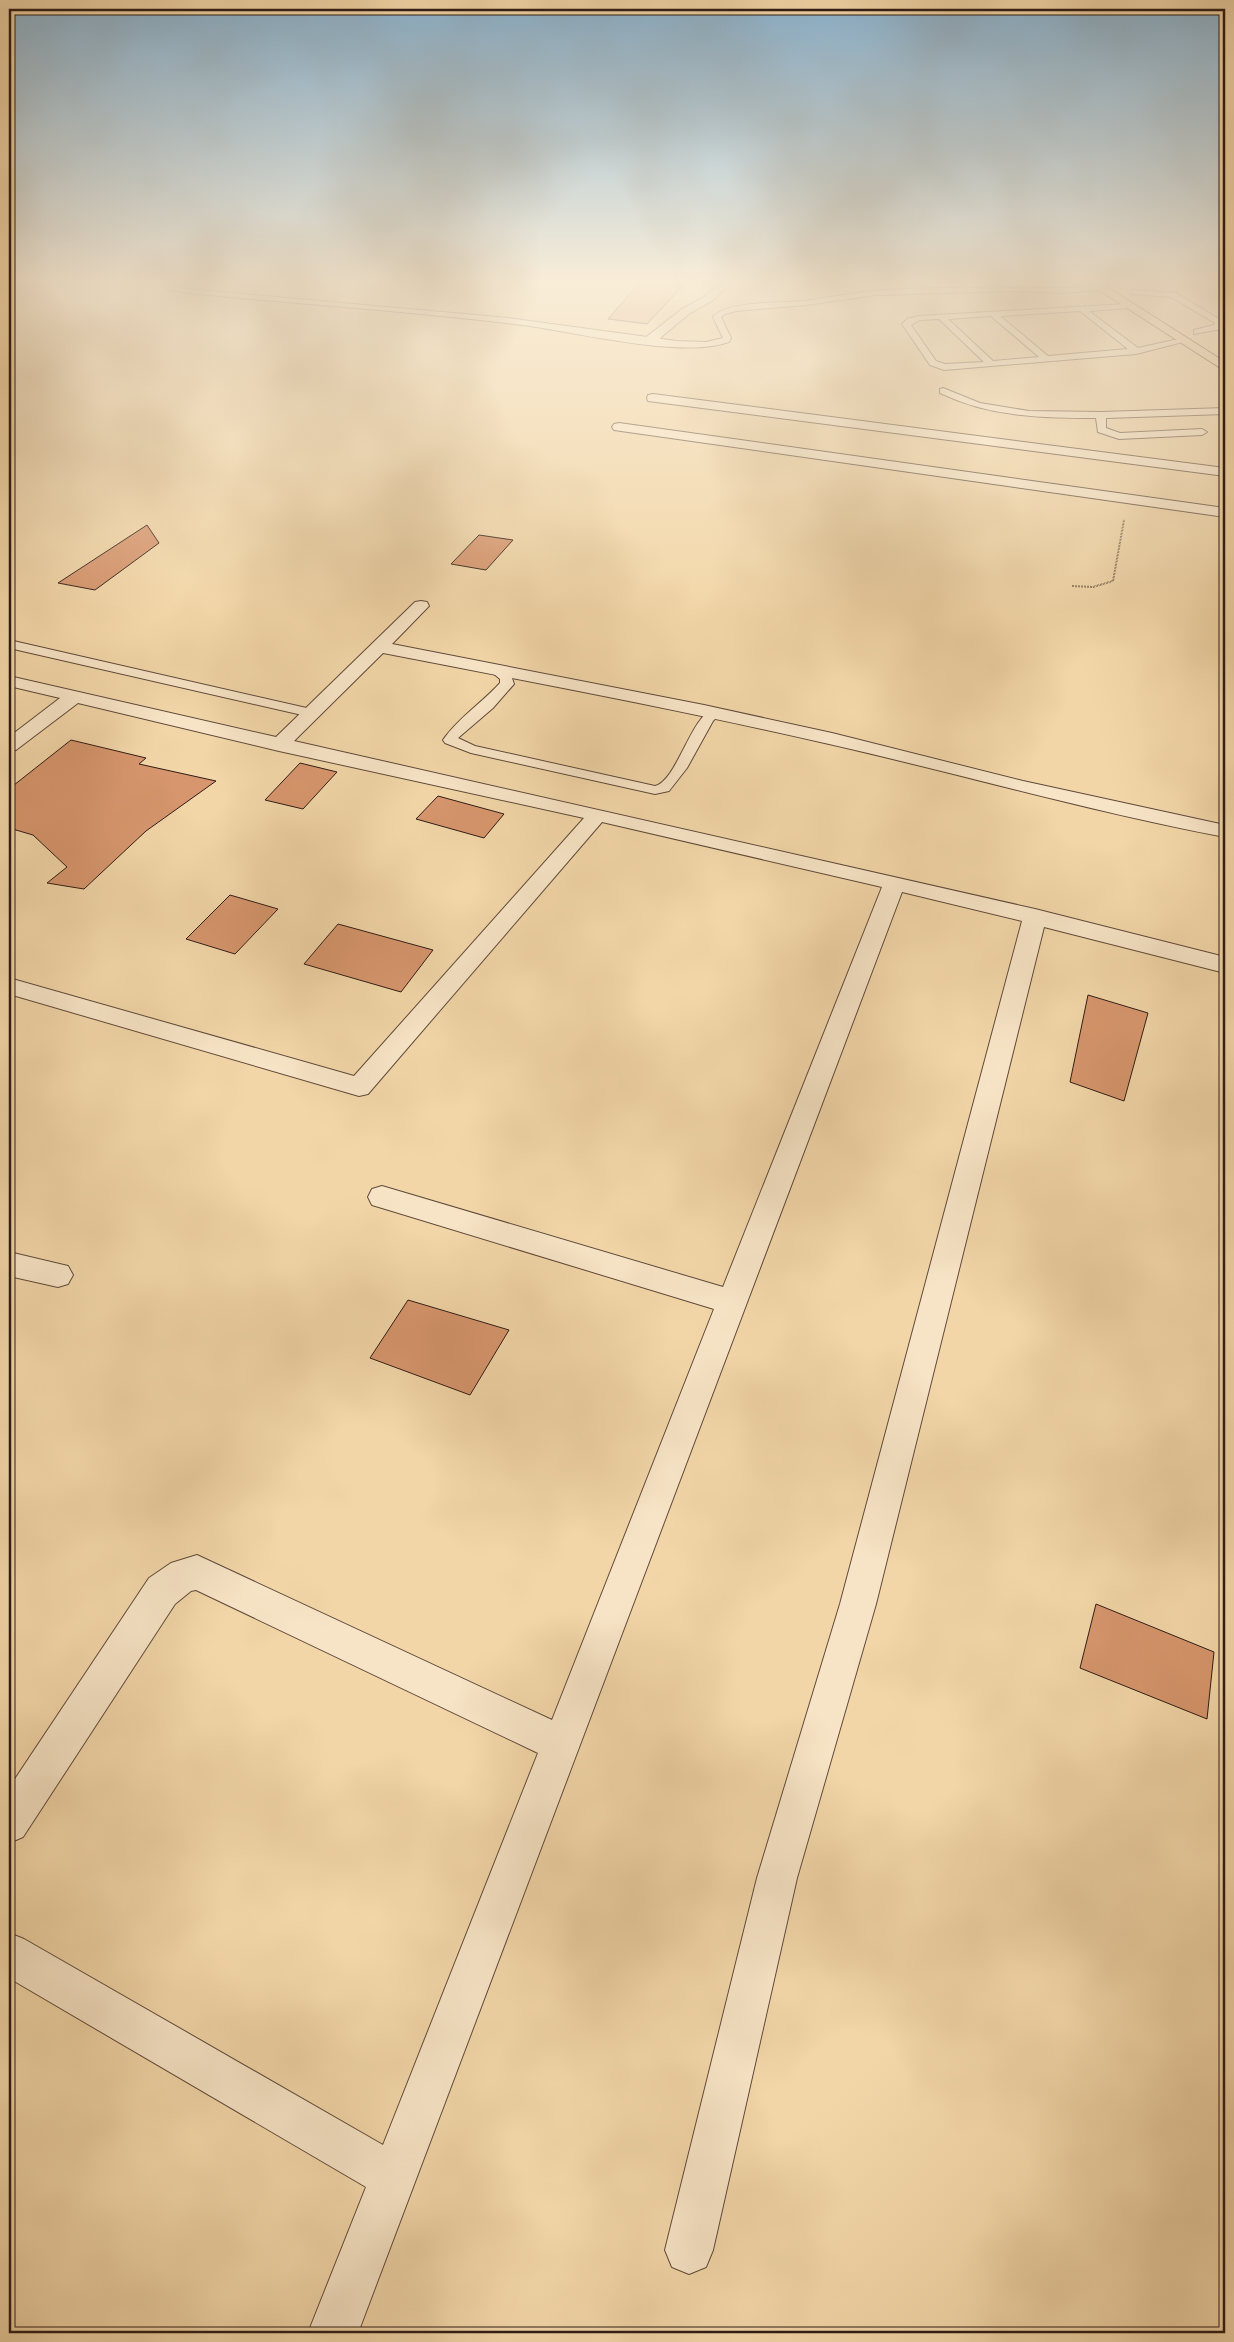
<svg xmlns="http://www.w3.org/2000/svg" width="1234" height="2342" font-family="'Old Standard TT',serif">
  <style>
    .building { fill: #d7966d; stroke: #2f1c15 }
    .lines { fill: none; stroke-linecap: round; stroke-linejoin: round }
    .lane-casing { stroke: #604a3a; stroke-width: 2 }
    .street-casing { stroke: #604a3a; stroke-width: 2 }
    .primary-casing { stroke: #2f1c15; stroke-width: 2 }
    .path { stroke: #2f1c15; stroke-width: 2; stroke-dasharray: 0.5 1; stroke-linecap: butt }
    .lane { fill: #f7e4c6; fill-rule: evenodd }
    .street { fill: #f7e4c6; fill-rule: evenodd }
    .primary { fill: #f2d6a8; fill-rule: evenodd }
  </style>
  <rect width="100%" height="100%" fill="#f2d6a8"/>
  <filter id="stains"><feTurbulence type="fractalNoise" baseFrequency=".004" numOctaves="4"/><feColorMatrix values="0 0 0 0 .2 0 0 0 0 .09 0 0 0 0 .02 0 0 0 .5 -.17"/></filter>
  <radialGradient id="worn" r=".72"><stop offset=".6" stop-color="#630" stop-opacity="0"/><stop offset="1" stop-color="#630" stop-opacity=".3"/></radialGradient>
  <path class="building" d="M639 283 683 286 647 324 608 319Z
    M147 525 159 543 95 590 58 583Z
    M479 535 513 540 486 570 451 564Z
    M71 740 146 758 139 764 216 781 146 831 84 889 47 883 67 867 33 835 9 828V789Z
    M300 763 337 772 303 809 265 800Z
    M438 796 504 814 484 838 416 819Z
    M230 895 278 909 235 954 186 939Z
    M338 924 433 950 401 992 304 964Z
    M1088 995 1148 1013 1124 1101 1070 1082Z
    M408 1300 509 1330 470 1395 370 1358Z
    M1096 1604 1214 1652 1207 1719 1080 1668Z"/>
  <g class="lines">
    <g class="lane-casing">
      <path id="lane" d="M15 283H26L9 291V286Z
        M164 283H172L173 285 187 289 508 318 677 341 706 342 723 338 713 317C726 301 782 303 804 301 828 298 852 293 875 291 950 284 1025 292 1099 286L1103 288 1099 290 1064 293 1014 291 876 295 806 305 736 311 725 314 721 317 731 338 729 342C683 359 574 332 523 325 411 311 299 304 187 293L166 289Z
        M1131 290 1176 293 1224 322 1221 329 1194 334V330L1214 325 1215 323 1171 297 1134 294H1131Z
        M1127 304 1131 306 1130 308 1089 311 1138 348 1183 338 1187 341 1136 354 944 370 930 365 902 324 907 319 919 316ZM1080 311 1128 349 1048 356 1000 316ZM991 316 1039 357 993 361 948 319ZM939 319 984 362 945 364 936 361 911 325 920 320Z
        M943 388 980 403 1029 411 1102 412 1225 408V414L1106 418V428L1120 433 1202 429 1207 432 1202 435 1119 439 1098 432 1096 418C1042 418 990 417 940 393V389Z
        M9 640 311 709 318 713 311 717 9 648Z
        M495 665 511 675 514 684 493 708 458 738 475 746 655 786C677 781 691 715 714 709L721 713 713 721 687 768 669 791 655 794 471 753 445 743 443 740C458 718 482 703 500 683V679L488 669Z"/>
    </g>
    <g class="street-casing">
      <path id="street" d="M719 283H731L712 301 690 313 653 344H645L643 341 645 338 682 309 704 297Z
        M653 394 1225 468V476L648 401 647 398 648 395Z
        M619 423 1225 508V517L614 430 612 427 614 424Z
        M421 601 427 602 429 606 392 644 704 705 832 733 1023 781 1225 825V837C1092 812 961 774 829 744 681 710 532 682 383 653L294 741 1035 909 1225 957V973L1044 927 876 1604 797 1878 713 2250 706 2267 689 2274 672 2267 665 2250 757 1878 840 1604 1022 921 902 892 358 2333H308L366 2187 9 1978V1933L24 1939 383 2145 538 1753 196 1590 191 1591 175 1604 23 1837 9 1843V1788L149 1578 171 1563 197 1555 552 1720 714 1309 382 1208 372 1205 368 1197 372 1189 382 1186 723 1287 882 887 602 822 368 1094 359 1096 9 994V978L354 1076 584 818 279 751 78 703 16 750 9 752V737L60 698 9 686V676L276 737 415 602Z
        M9 1252 68 1266 73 1275 68 1284 58 1287 9 1276Z"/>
    </g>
    <g class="primary-casing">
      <path id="primary" d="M1088 283H1101L1225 362V371Z"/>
    </g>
    <path class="path" d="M1072 586 1093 587 1113 581 1124 520"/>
    <use href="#lane" class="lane"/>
    <use href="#street" class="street"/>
    <use href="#primary" class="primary"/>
  </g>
  <linearGradient id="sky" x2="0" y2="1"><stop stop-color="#8bb5d3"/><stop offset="0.46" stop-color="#f9edd8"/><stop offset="1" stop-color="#f9edd8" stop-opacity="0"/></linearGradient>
  <rect width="1234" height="611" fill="url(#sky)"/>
  <rect width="1234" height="2342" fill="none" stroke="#f2d6a8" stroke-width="30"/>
  <rect x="10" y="10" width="1214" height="2322" fill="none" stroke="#2f1c15" stroke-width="2.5"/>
  <rect x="15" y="15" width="1204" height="2312" fill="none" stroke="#2f1c15"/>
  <rect width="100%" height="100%" filter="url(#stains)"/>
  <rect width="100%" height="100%" fill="url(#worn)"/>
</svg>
